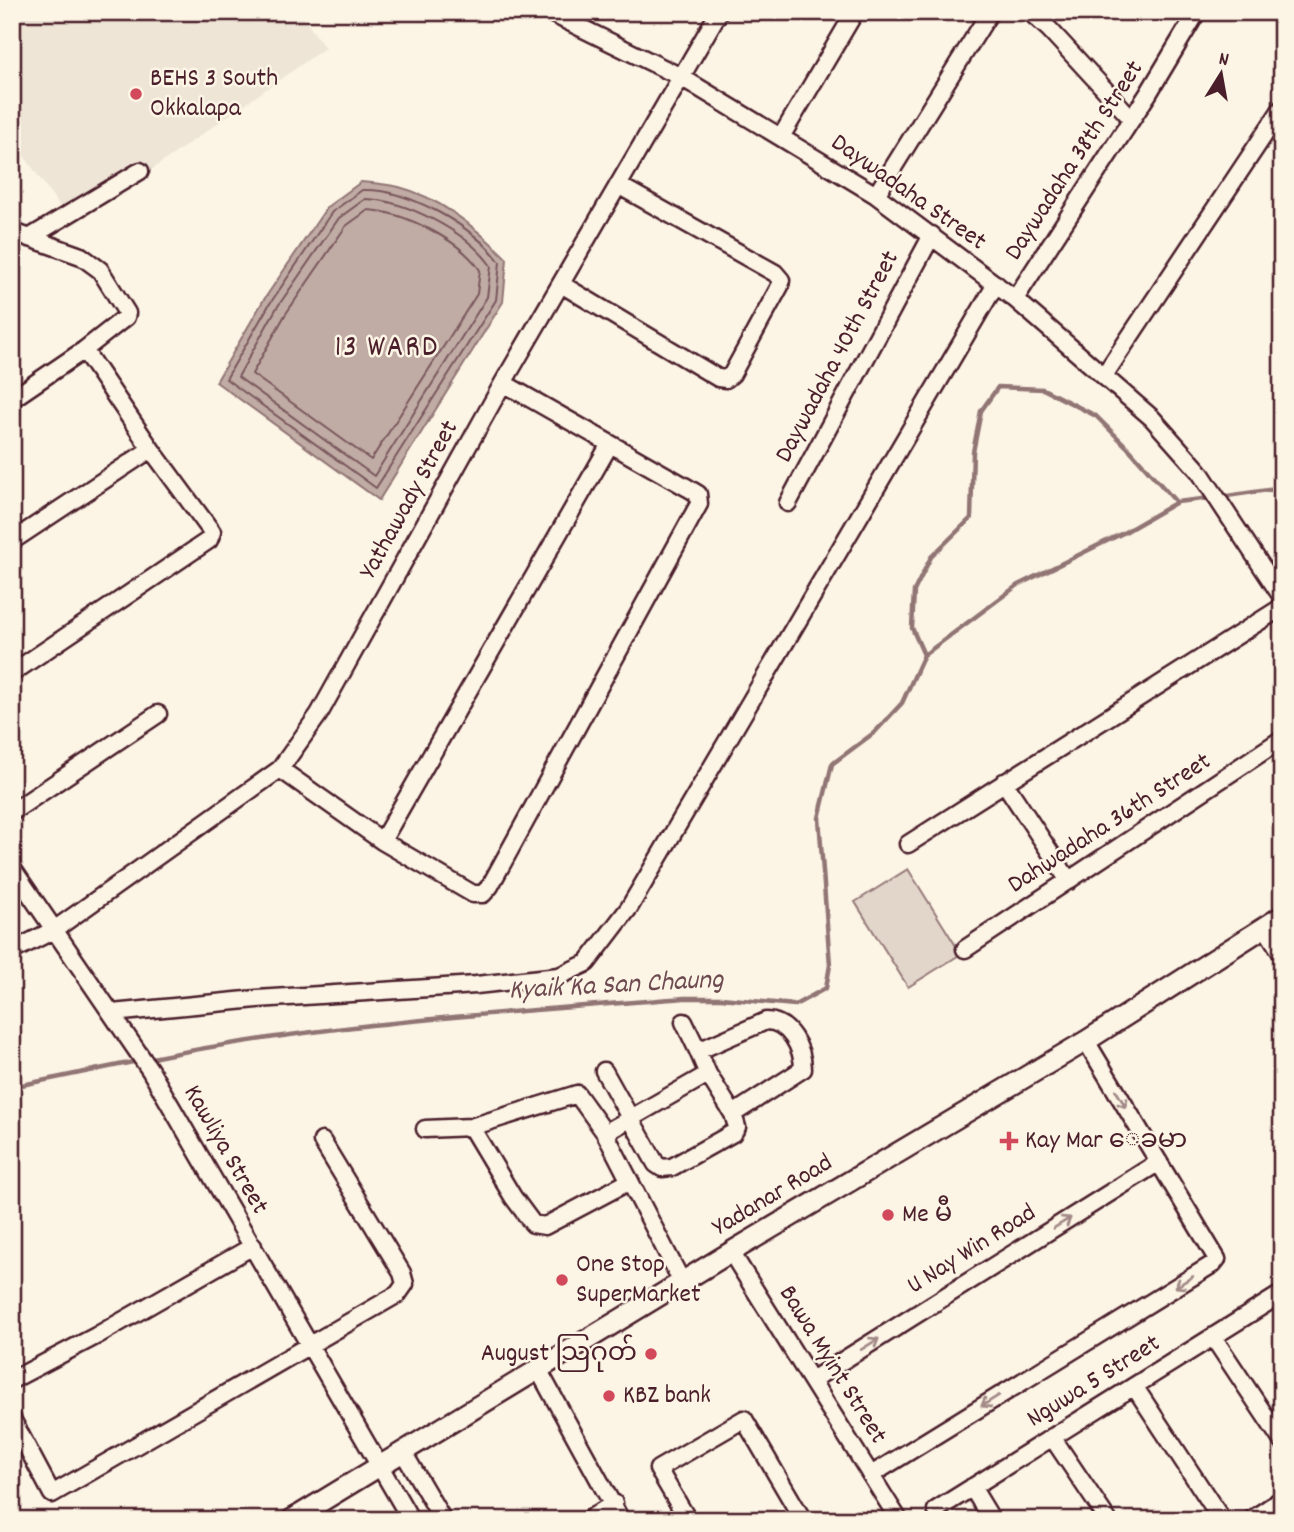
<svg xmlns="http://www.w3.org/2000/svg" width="1294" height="1532" font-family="Dekko,'Noto Sans Myanmar',sans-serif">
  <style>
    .built { fill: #eee5d7 }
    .green { fill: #e2d5ca; stroke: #967a7a; stroke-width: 2 }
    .water { fill: #c0aca5; stroke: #917474; stroke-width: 2 }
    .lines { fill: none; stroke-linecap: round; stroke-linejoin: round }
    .shore { stroke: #79575c; stroke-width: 2 }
    .stream { stroke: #917474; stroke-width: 4.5 }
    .minor-casing { stroke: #4a1f2b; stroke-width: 21 }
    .major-casing { stroke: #4a1f2b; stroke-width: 24 }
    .minor { stroke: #fcf5e5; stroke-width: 16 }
    .major { stroke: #fcf5e5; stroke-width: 19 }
    .oneway { stroke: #a38a88 }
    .poi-dot { fill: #d1495b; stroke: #fcf5e5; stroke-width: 2.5 }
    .labels { text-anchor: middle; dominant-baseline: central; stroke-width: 5; stroke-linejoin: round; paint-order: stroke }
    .poi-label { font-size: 26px; fill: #4a1f2b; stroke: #fcf5e5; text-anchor: start }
    .street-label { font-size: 26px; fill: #4a1f2b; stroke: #fcf5e5 }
    .water-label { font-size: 28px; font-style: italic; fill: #6d4950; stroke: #fcf5e5 }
    .quarter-label { font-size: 30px; letter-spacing: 2px; fill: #4a1f2b; stroke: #fcf5e5 }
  </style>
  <rect width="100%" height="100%" fill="#fcf5e5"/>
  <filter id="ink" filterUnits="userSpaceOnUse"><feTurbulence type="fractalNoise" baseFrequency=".0143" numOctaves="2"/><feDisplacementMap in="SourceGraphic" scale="14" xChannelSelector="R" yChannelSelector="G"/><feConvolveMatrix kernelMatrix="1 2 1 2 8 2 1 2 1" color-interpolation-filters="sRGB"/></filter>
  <g filter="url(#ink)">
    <path class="built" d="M12 12H299L325 48 73 225 12 139Z"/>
    <path class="green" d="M908 869 961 954 908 987 855 902Z"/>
    <path class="water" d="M361 182C373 183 387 184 399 187 441 198 478 229 507 259L503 302 379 500 216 382 263 301 327 207Z"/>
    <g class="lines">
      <path class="shore" d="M362 190C407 188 473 226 500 262L496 300 376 488 226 379 269 305 332 212Z
        M365 199C405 200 468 232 491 266L487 297 374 476 238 377 276 309 339 218Z
        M368 210C404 212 460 240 480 270L477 294 371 460 252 374 285 315 346 226Z"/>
      <path class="stream" d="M1220 497 1282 488
        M924 655 912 628 914 591 931 557 971 518 973 452 981 411 998 387 1043 389 1096 416 1130 450 1176 502
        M147 1059C324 1023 504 1013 684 998H721L795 1005 826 988 830 965 819 818 832 764 875 732 902 703 924 655 1018 585 1125 532 1177 502 1211 498
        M12 1087 138 1061"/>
      <g class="minor-casing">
        <path id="minor" d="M549 12 681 77 876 195 1015 299 1152 418 1199 471 1282 597
          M1030 12 1049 29 1132 119
          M781 137 855 12
          M876 195 990 12
          M12 228 16 233 81 256 100 270 127 313 126 317 84 350 12 399
          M29 238 140 171
          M561 284 718 378 726 379 732 374 780 286 781 280 775 273 618 185
          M1015 299 1148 94 1197 12
          M1105 374 1282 108
          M788 503 932 235
          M12 541 151 449
          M12 673 209 540 212 532 151 449 84 350
          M280 769 382 841 473 894H483L490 886 699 504 698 494 688 488 503 383
          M1004 782 1069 881
          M12 812 158 714
          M382 841 610 444
          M908 844 1282 607
          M12 868 150 1070 411 1520
          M1265 927 1282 954
          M965 949 1282 739
          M12 951 54 930 280 769 319 714 503 383 719 12
          M112 1013 257 999 476 985 559 976 587 963 629 908 996 284
          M766 1021C789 1021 803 1048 803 1069L733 1114 708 1074 698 1051Z
          M684 1022 698 1051
          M604 1071 656 1164 662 1168 672 1167 733 1133 737 1127 733 1114
          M471 1127 513 1197 533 1224 545 1226 630 1181
          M425 1129 471 1127 577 1094 605 1133 682 1282
          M605 1133 708 1074
          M731 1252 899 1520
          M1213 1337 1282 1441
          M538 1369 621 1520
          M12 1380 96 1336 253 1246
          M812 1380 1159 1162
          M1134 1386 1222 1520
          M12 1419 52 1494 398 1294 405 1284 402 1273 322 1141
          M1052 1437 1108 1520
          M403 1452 443 1520
          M871 1475 1213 1264 1217 1259 1086 1041
          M972 1487 992 1520
          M936 1510 1278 1296
          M588 1520 614 1503
          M688 1520 658 1469 744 1419 803 1520
          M1251 1520 1282 1499"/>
      </g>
      <g class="major-casing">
        <path id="major" d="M291 1520 731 1252 1086 1041 1282 916"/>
      </g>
      <use href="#minor" class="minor"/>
      <use href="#major" class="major"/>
    </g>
    <defs><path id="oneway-shaft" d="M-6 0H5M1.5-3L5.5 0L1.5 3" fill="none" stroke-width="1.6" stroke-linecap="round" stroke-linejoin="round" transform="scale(1.75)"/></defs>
    <g class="oneway">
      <use href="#oneway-shaft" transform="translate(1121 1099) rotate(59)"/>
      <use href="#oneway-shaft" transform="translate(1062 1223) rotate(-32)"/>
      <use href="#oneway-shaft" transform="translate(1184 1282) rotate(148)"/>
      <use href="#oneway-shaft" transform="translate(870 1344) rotate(-32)"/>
      <use href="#oneway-shaft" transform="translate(990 1401) rotate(148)"/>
    </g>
  </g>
  <g class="poi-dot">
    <circle cx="136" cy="94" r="7"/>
    <path d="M1005.5 1130.5h7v7h7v7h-7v7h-7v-7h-7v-7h7z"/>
    <circle cx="888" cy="1215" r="7"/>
    <circle cx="562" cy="1280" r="7"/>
    <circle cx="651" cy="1354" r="7"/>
    <circle cx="609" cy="1396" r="7"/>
  </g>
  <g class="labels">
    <g class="poi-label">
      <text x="150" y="79">BEHS 3 South<tspan x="150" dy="30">Okkalapa</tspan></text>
      <text x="1025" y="1141">Kay Mar ေခမာ</text>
      <text x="902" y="1215">Me မီ</text>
      <text x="576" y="1265">One Stop<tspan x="576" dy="30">SuperMarket</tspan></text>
      <text x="637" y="1354" text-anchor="end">August သြဂုတ်</text>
      <text x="623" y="1396">KBZ bank</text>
    </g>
    <g class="street-label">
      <text transform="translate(1075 161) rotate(-57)">Daywadaha 38th Street</text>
      <text transform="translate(908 193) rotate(35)">Daywadaha Street</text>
      <text transform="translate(838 357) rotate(-62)">Daywadaha 40th Street</text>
      <text transform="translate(410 500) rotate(-61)">Yathawady Street</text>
      <text transform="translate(1110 824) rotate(-33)">Dahwadaha 36th Street</text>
      <text transform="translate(225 1150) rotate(60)">Kawliya Street</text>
      <text transform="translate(773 1196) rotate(-31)">Yadanar Road</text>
      <text transform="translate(972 1250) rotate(-32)">U Nay Win Road</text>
      <text transform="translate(832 1365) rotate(58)">Bawa Myint Street</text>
      <text transform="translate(1094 1382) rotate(-32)">Nguwa 5 Street</text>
    </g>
    <g class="water-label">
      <text transform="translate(616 987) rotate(-3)">Kyaik Ka San Chaung</text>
    </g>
    <g class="quarter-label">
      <text x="387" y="349">13 WARD</text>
    </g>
  </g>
  <rect width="1294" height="1532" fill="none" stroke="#fcf5e5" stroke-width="42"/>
  <rect x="21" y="21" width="1252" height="1490" fill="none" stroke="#4a1f2b" stroke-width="2.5" filter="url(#ink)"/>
  <g transform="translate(1221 74) rotate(11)" stroke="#fcf5e5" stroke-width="5" paint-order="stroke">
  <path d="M0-5L12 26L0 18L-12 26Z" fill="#4a1f2b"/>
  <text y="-10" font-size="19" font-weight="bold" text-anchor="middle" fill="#4a1f2b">N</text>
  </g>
</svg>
